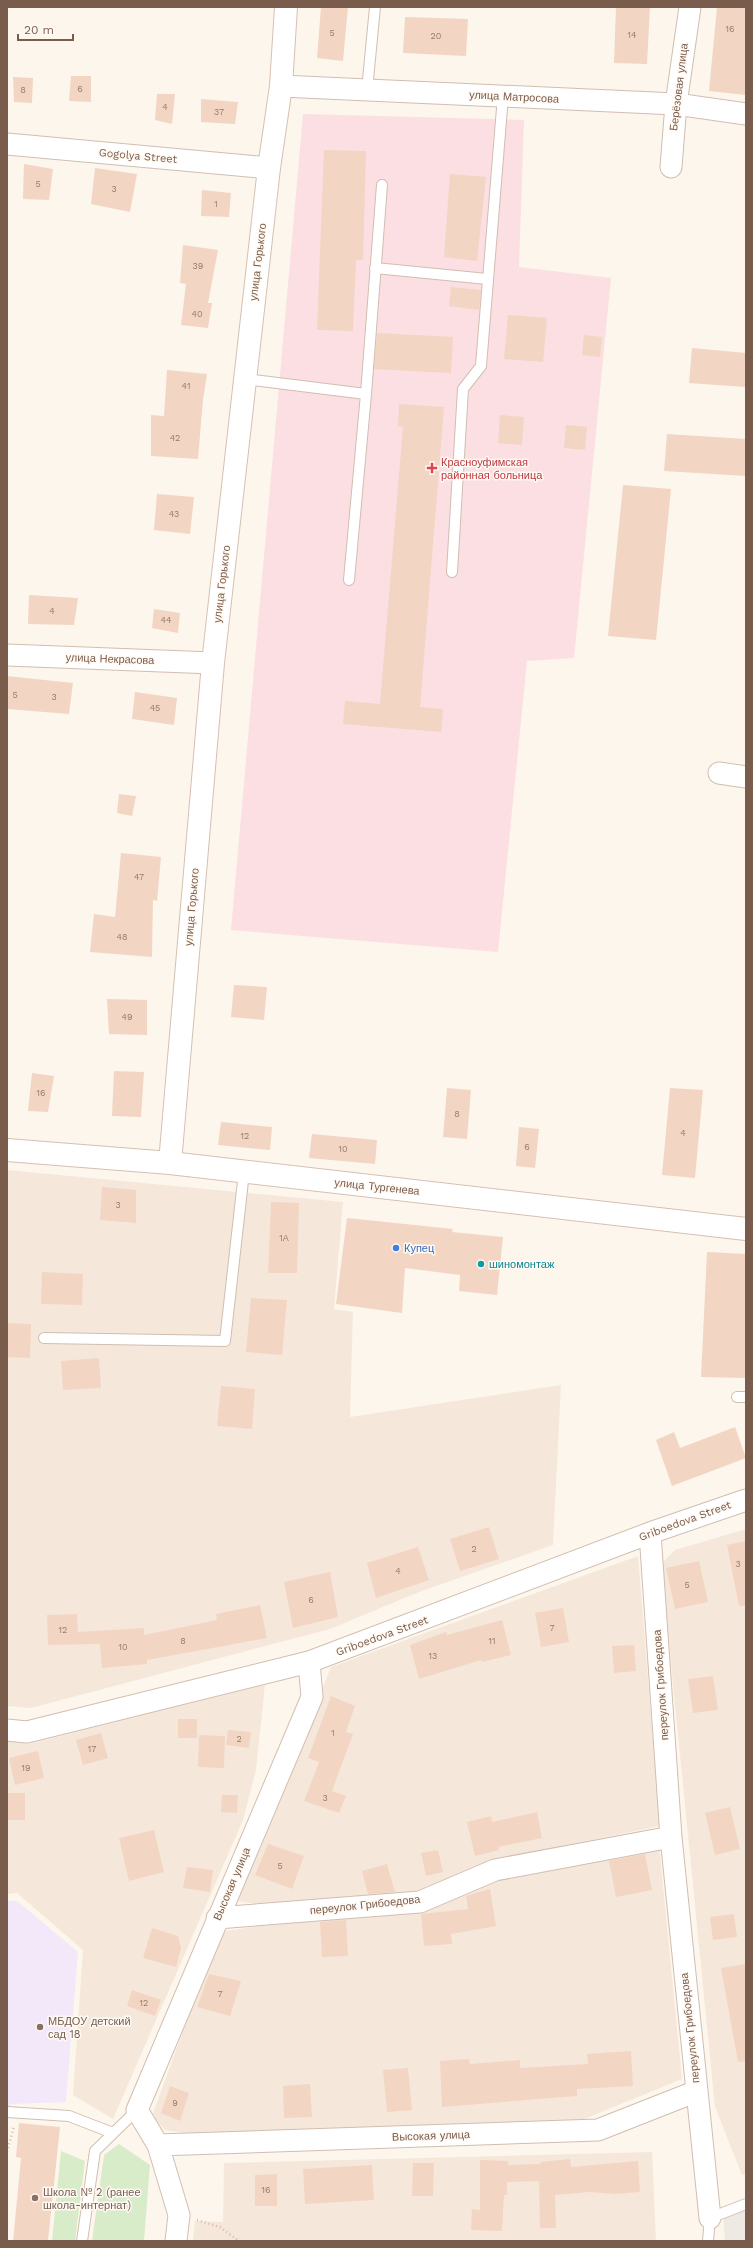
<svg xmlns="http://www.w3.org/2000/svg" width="753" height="2248" viewBox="0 0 753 2248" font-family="'Work Sans',sans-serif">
<rect width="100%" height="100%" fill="#fdf6ec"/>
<path fill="#f5e8da" d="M 7,1170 L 343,1202 L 334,1309 L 353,1312 L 350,1417 L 561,1385 L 553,1545 L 419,1592 L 330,1629 L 31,1708 L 7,1706 Z
M 746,1529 L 746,2174 L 742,2175 L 715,2107 L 661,1564 L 675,1550 Z
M 638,1556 L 660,1826 L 491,1860 L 413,1894 L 263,1905 L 238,1901 L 331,1667 Z
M 265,1684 L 256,1770 L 243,1820 L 113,2119 L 73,2095 L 83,1950 L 17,1893 L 7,1894 L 7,1741 L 29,1744 Z
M 659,1844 L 682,2079 L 577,2122 L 205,2136 L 165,2130 L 152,2116 L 219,1932 L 294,1921 L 498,1874 Z
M 652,2152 L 656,2241 L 193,2241 L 195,2221 L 223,2222 L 224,2163 Z"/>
<path fill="#efe9e4" d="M 746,2208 L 746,2241 L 725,2241 L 723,2217 Z"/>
<path fill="#f3e8fa" d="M 7,1901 L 17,1901 L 78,1952 L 66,2102 L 11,2104 L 7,2111 Z"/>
<path fill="#fbdfe3" d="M 303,114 L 524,120 L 519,267 L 611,278 L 574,658 L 527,661 L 498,952 L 231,930 Z"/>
<path fill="#d8ecc9" d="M 119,2144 L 150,2165 L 144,2241 L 92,2241 L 104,2155 Z
M 61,2151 L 85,2161 L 75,2241 L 52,2241 Z"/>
<path fill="#f3d5c3" d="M 321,7 L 348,7 L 343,61 L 317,58 Z
M 616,7 L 650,7 L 647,64 L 614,63 Z
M 717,7 L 746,7 L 746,95 L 709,91 Z
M 405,17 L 468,19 L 466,56 L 403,53 Z
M 71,76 L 91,76 L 91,102 L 69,101 Z
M 13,77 L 33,78 L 32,103 L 14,102 Z
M 157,94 L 175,94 L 172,124 L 155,120 Z
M 201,99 L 238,102 L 235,124 L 201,122 Z
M 324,150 L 366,151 L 363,260 L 356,260 L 353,331 L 317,330 Z
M 24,164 L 53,169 L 49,200 L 23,199 Z
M 95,168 L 137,174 L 130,212 L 91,204 Z
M 450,174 L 486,177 L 477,261 L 444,257 Z
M 202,190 L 231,193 L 229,217 L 201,216 Z
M 183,245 L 218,250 L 208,303 L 212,303 L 208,328 L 181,325 L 186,284 L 180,283 Z
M 451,287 L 481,290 L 479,310 L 449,306 Z
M 508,315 L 547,318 L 543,362 L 504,359 Z
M 377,333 L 453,337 L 451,373 L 374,369 Z
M 584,335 L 602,337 L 600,357 L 582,355 Z
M 692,348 L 746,353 L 746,387 L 689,383 Z
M 167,370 L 207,374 L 203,400 L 198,459 L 151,456 L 151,415 L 164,416 Z
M 399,404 L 444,407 L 420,707 L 443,709 L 441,732 L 343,724 L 345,701 L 380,704 L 403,427 L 398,426 Z
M 500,415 L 524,417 L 522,445 L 498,443 Z
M 566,425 L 587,427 L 585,450 L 564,448 Z
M 667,434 L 746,439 L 746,476 L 664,471 Z
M 623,485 L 671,489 L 656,640 L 608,636 Z
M 157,494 L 194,497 L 190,534 L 154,530 Z
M 29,595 L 78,598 L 74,625 L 28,624 Z
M 154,609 L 180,613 L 178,633 L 152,628 Z
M 7,676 L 73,683 L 69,714 L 7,709 Z
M 135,692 L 177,698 L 174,725 L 132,719 Z
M 119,794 L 136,796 L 132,816 L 117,813 Z
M 121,853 L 161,857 L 157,901 L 153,900 L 152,957 L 90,952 L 94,914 L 115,917 Z
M 234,985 L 267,987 L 264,1020 L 231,1017 Z
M 107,999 L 147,1000 L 147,1035 L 109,1034 Z
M 114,1071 L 144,1072 L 141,1117 L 112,1116 Z
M 32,1073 L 54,1076 L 48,1112 L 28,1111 Z
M 447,1088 L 471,1090 L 467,1139 L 443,1137 Z
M 670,1088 L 703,1090 L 695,1178 L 662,1175 Z
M 221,1122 L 272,1127 L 270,1150 L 218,1145 Z
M 519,1127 L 539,1129 L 535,1168 L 516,1166 Z
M 312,1134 L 377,1140 L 375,1164 L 309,1158 Z
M 102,1187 L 136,1190 L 136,1223 L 100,1220 Z
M 271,1202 L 299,1203 L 297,1273 L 268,1273 Z
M 347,1218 L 453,1229 L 452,1232 L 503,1237 L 497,1295 L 459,1291 L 460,1275 L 405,1268 L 402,1313 L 336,1304 Z
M 707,1252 L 746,1254 L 746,1378 L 701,1377 Z
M 42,1272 L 83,1274 L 82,1305 L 41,1304 Z
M 251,1298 L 287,1300 L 282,1355 L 246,1352 Z
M 7,1323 L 31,1324 L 30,1358 L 7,1357 Z
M 99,1358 L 101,1388 L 63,1390 L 61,1361 Z
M 221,1386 L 255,1389 L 252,1429 L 217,1426 Z
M 735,1427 L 746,1458 L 672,1486 L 656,1440 L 674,1432 L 680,1448 Z
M 489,1527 L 499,1559 L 460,1571 L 450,1539 Z
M 746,1541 L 746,1606 L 739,1606 L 727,1545 Z
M 418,1547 L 429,1580 L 376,1598 L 367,1563 Z
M 699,1561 L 708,1602 L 675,1609 L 666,1568 Z
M 330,1572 L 338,1617 L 293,1628 L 284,1582 Z
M 260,1605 L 267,1638 L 147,1660 L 147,1664 L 102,1668 L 100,1644 L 48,1645 L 47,1615 L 77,1614 L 78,1632 L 144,1628 L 144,1635 L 217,1620 L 216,1614 Z
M 563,1608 L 569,1642 L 541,1647 L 535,1613 Z
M 502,1620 L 511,1655 L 482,1662 L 481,1660 L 419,1679 L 410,1645 L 446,1632 L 447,1635 Z
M 634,1645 L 636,1671 L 614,1673 L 612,1646 Z
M 713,1676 L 718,1710 L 693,1713 L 688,1679 Z
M 331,1696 L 355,1706 L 346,1732 L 353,1734 L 332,1791 L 346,1796 L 339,1813 L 304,1801 L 319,1762 L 308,1758 Z
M 178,1719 L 197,1719 L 197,1738 L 178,1738 Z
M 228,1730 L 251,1732 L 249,1748 L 226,1745 Z
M 101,1733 L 108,1758 L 83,1765 L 76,1740 Z
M 199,1735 L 225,1736 L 224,1768 L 198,1767 Z
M 38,1751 L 44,1778 L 15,1785 L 9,1758 Z
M 7,1793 L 25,1793 L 25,1820 L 7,1820 Z
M 222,1795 L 238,1795 L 237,1813 L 221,1812 Z
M 730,1807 L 740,1849 L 715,1855 L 705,1813 Z
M 537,1812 L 542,1838 L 498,1847 L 499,1850 L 475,1856 L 467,1822 L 491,1816 L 492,1822 Z
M 154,1830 L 164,1872 L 129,1881 L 119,1838 Z
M 268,1844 L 304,1856 L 292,1889 L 255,1875 Z
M 438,1850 L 443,1872 L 426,1876 L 421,1853 Z
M 645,1854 L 652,1890 L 616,1897 L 609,1861 Z
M 387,1864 L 395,1892 L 368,1894 L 362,1871 Z
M 187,1867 L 213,1870 L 210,1892 L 183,1888 Z
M 490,1889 L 496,1926 L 451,1934 L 452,1944 L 424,1946 L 421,1914 L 468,1909 L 466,1896 Z
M 734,1914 L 737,1937 L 713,1940 L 710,1917 Z
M 346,1920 L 348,1956 L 322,1957 L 320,1922 Z
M 152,1928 L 178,1936 L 181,1948 L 176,1967 L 143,1958 Z
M 746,1964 L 746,2061 L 738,2062 L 721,1968 Z
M 209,1974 L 241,1981 L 230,2016 L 197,2007 Z
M 132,1990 L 161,2000 L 155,2016 L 127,2006 Z
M 631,2051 L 633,2086 L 577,2089 L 577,2096 L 442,2107 L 440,2061 L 469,2059 L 470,2064 L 520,2060 L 520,2068 L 588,2064 L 587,2054 Z
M 408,2068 L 412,2110 L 387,2112 L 383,2070 Z
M 310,2084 L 312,2117 L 284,2118 L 283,2086 Z
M 170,2086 L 189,2093 L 180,2121 L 161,2113 Z
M 19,2123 L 60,2127 L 48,2241 L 13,2241 L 21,2158 L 16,2157 Z
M 570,2159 L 571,2167 L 638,2161 L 640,2192 L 615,2194 L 590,2192 L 555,2195 L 556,2228 L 540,2228 L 539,2181 L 507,2182 L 507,2195 L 504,2195 L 502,2231 L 471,2230 L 472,2209 L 480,2210 L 480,2160 L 508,2161 L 508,2165 L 541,2164 L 540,2162 Z
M 413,2163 L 434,2163 L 433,2196 L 412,2196 Z
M 372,2165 L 374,2200 L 305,2204 L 303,2169 Z
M 277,2174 L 277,2206 L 255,2206 L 255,2175 Z"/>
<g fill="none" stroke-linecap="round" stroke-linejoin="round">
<defs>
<path id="lane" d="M 367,90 L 375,7
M 375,268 L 487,279
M 245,379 L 366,394 L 349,580
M 366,394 L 382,185
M 452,572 L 463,389 L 481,366 L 503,96
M 44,1338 L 225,1341 L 244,1172
M 737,1397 L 746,1397
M 7,2112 L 69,2116 L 113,2133
M 82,2241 L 95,2151 L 137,2110
M 708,2241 L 710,2218 L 746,2204"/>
<path id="street" d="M 281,86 L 676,104 L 746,114
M 7,144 L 269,168
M 671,167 L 676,104 L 690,7
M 7,655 L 213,663
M 719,773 L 746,777
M 650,1533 L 671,1837 L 710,2218
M 7,1730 L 27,1732 L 309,1662 L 650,1533 L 746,1500
M 217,1918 L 420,1902 L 495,1870 L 671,1837
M 158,2145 L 598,2130 L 697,2091
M 176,2241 L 179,2215 L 158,2145 L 137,2110 L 312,1697 L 309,1662"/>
<path id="secondary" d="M 7,1150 L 170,1163 L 746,1229
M 170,1163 L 213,663 L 269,168 L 281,86 L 286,7"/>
</defs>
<use href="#lane" stroke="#d1beb0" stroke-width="12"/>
<use href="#street" stroke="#d1beb0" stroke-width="23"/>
<use href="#secondary" stroke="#d6c0b0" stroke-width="24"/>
<path stroke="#d9b8a5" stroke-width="2.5" stroke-dasharray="1 3" stroke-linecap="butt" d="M 7,2152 L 14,2126
M 197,2220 L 220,2227 L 239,2241"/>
<use href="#lane" stroke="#fff" stroke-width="10"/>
<use href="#street" stroke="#fff" stroke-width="21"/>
<use href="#secondary" stroke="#fff" stroke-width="22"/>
</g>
<path fill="#e0444e" stroke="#fffaf3" stroke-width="1.5" d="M430 462h4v4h4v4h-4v4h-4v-4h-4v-4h4z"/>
<circle fill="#3f7fe0" stroke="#fffaf3" stroke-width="1.5" cx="396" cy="1248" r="4"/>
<circle fill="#0f9aa8" stroke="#fffaf3" stroke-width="1.5" cx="481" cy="1264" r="4"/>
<g fill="#8d6e63" stroke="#fffaf3" stroke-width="1.5">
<circle cx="40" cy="2027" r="4"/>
<circle cx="35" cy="2198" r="4"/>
</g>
<g text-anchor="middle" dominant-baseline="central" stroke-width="3" stroke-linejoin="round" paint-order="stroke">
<g font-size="9" fill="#987a6a">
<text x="730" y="29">16</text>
<text x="332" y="33">5</text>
<text x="632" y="35">14</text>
<text x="436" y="36">20</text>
<text x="80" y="89">6</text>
<text x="23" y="90">8</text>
<text x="165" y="107">4</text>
<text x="219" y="112">37</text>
<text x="38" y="184">5</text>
<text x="114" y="189">3</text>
<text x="216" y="204">1</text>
<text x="198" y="266">39</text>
<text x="197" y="314">40</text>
<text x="186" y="386">41</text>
<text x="175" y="438">42</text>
<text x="174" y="514">43</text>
<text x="52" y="611">4</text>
<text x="166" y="620">44</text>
<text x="15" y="695">5</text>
<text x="54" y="697">3</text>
<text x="155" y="708">45</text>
<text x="139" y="877">47</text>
<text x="122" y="937">48</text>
<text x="127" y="1017">49</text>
<text x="41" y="1093">16</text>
<text x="457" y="1114">8</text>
<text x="683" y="1133">4</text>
<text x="245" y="1136">12</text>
<text x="527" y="1147">6</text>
<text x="343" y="1149">10</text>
<text x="118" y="1205">3</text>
<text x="284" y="1238">1А</text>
<text x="474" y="1549">2</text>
<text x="738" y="1564">3</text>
<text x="398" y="1571">4</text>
<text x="687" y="1585">5</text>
<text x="311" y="1600">6</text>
<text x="552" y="1628">7</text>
<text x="63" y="1630">12</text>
<text x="183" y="1641">8</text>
<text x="492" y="1641">11</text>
<text x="123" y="1647">10</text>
<text x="433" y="1656">13</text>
<text x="333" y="1733">1</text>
<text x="239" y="1739">2</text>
<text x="92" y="1749">17</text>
<text x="26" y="1768">19</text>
<text x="325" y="1798">3</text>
<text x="280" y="1866">5</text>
<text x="220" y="1994">7</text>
<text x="144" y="2003">12</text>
<text x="175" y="2103">9</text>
<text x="266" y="2190">16</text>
</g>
<g font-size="11" fill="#7a5c4d" stroke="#fffaf3">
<text transform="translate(679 87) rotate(-83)">Берёзовая улица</text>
<text transform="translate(514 97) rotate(3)">улица Матросова</text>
<text transform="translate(138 156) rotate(5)">Gogolya Street</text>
<text transform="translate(258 262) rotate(-83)">улица Горького</text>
<text transform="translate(222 584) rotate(-83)">улица Горького</text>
<text transform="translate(110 659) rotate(2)">улица Некрасова</text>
<text transform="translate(192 907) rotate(-85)">улица Горького</text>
<text transform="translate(377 1187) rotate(6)">улица Тургенева</text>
<text transform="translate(685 1521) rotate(-20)">Griboedova Street</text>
<text transform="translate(382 1636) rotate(-20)">Griboedova Street</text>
<text transform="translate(661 1685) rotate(-94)">переулок Грибоедова</text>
<text transform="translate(232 1884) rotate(-67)">Высокая улица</text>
<text transform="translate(365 1905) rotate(-6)">переулок Грибоедова</text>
<text transform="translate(690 2028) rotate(-96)">переулок Грибоедова</text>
<text transform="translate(431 2136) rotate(-2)">Высокая улица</text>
</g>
<g font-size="11" fill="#be3a42" stroke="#fffaf3" text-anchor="start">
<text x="441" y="462">Красноуфимская<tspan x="441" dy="13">районная больница</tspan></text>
</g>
<g font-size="11" fill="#366cbe" stroke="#fffaf3" text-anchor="start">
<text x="404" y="1248">Купец</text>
</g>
<g font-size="11" fill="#0d838f" stroke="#fffaf3" text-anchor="start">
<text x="489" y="1264">шиномонтаж</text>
</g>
<g font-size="11" fill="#785e54" stroke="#fffaf3" text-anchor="start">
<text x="48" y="2021">МБДОУ детский<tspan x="48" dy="13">сад 18</tspan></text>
<text x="43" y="2192">Школа № 2 (ранее<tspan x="43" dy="13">школа-интернат)</tspan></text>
</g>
</g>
<rect width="753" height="2248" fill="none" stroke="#7a5c4d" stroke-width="16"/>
<path d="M18 34v6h55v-6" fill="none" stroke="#7a5c4d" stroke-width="2"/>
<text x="24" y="34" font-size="12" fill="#7a5c4d" stroke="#fffaf3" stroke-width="3" paint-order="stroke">20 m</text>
</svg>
